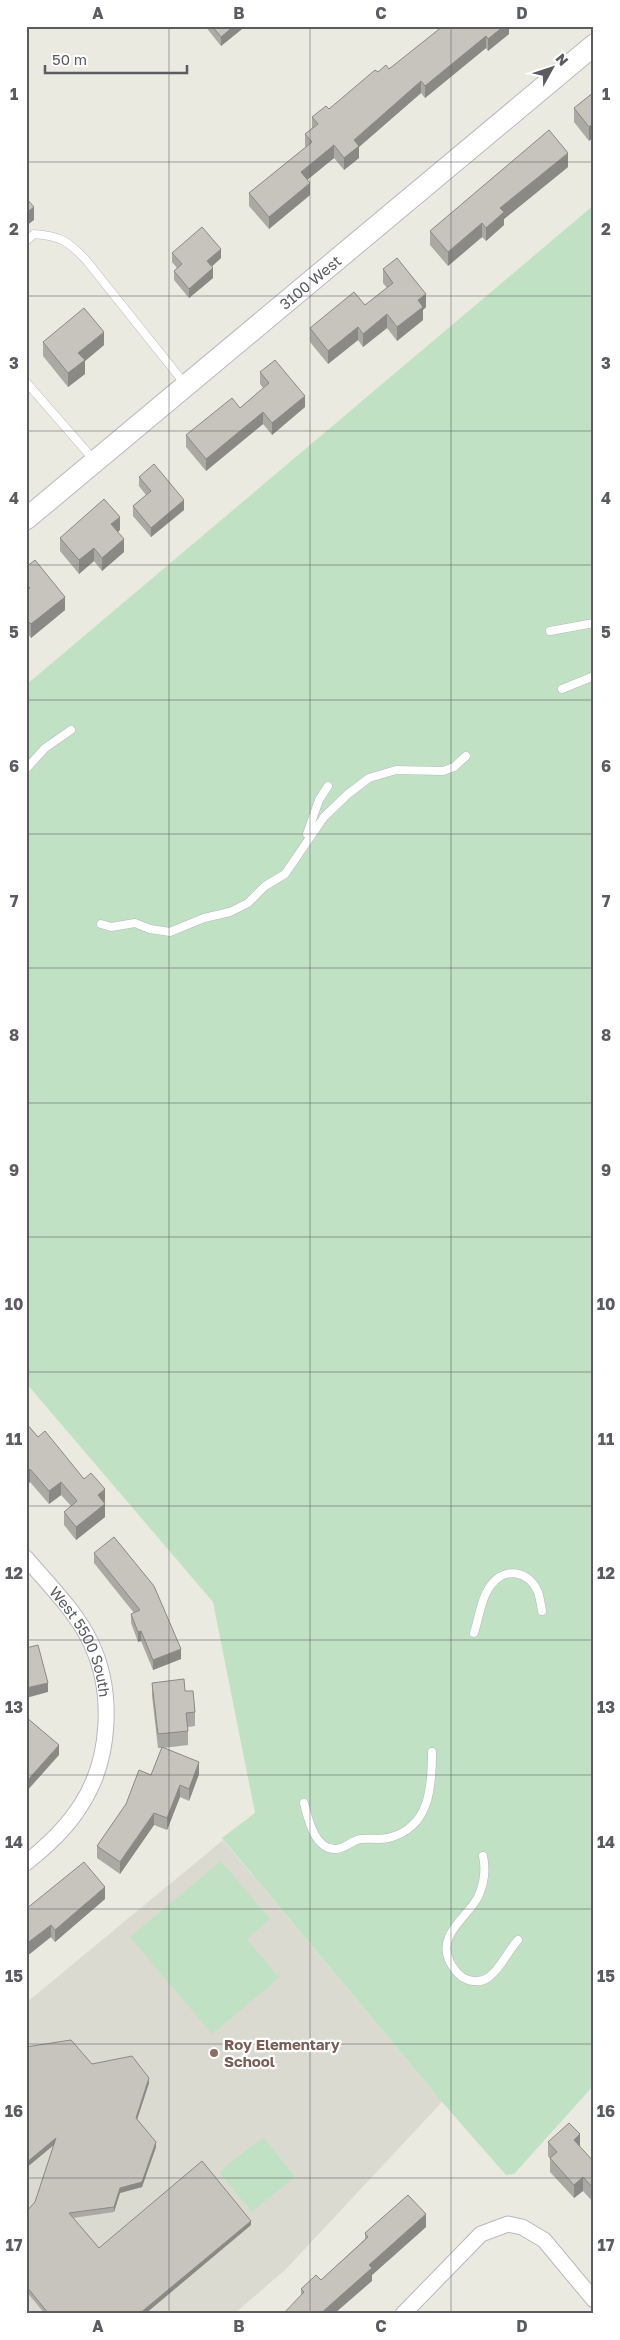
<svg xmlns="http://www.w3.org/2000/svg" width="620" height="2340" viewBox="0 0 620 2340" font-family="'Golos Text',sans-serif">
<rect width="100%" height="100%" fill="#ebeae1"/>
<path fill="#dbdad0" d="M 223,1840 L 442,2102 L 286,2269 L 234,2314 L 26,2314 L 26,2003 Z"/>
<path fill="#c0e1c4" d="M 594,205 L 594,2085 L 514,2174 L 506,2175 L 442,2102 L 222,1838 L 255,1813 L 213,1602 L 26,1383 L 26,685 Z
M 221,1861 L 270,1919 L 247,1939 L 279,1978 L 212,2034 L 130,1937 Z
M 263,2137 L 295,2177 L 252,2212 L 219,2172 Z"/>
<g fill="none" stroke-linecap="round" stroke-linejoin="round">
<defs>
<path id="lane" d="M 26,241 L 34,234 C 61,236 68,241 86,260 L 185,384
M 26,382 L 94,460
M 550,631 L 594,623
M 562,689 L 594,676
M 26,769 L 45,748 L 71,730
M 307,834 L 319,800 L 328,786
M 101,924 L 111,927 L 135,923 L 150,929 L 170,932 L 204,918 L 230,912 L 248,903 L 265,886 L 285,874 L 324,817 L 348,794 L 369,778 L 396,770 L 443,771 L 454,767 L 466,756
M 474,1633 C 479,1618 481,1598 491,1585 C 505,1566 529,1571 538,1592 C 540,1598 541,1605 542,1611
M 304,1803 C 308,1819 315,1851 337,1849 C 346,1848 352,1840 361,1839 C 370,1838 379,1840 388,1838 C 430,1828 432,1787 432,1752
M 483,1856 C 486,1870 484,1884 478,1897 C 467,1918 436,1935 450,1962 C 453,1968 457,1973 462,1977 C 492,1994 502,1957 518,1940"/>
<g id="street">
<path id="s1" d="M 26,1558 C 48,1584 76,1611 91,1643 C 114,1692 111,1759 81,1805 C 67,1828 47,1846 26,1863"/>
<path d="M 403,2314 L 481,2234 L 508,2224 L 522,2227 L 544,2240 L 594,2300"/>
</g>
<g id="secondary">
<path id="s2" d="M 26,519 L 594,45"/>
</g>
</defs>
<use href="#lane" stroke="#b7b8bd" stroke-width="9"/>
<use href="#street" stroke="#b7b8bd" stroke-width="17"/>
<use href="#secondary" stroke="#b7b9bf" stroke-width="23"/>
<use href="#lane" stroke="#fff" stroke-width="8"/>
<use href="#street" stroke="#fff" stroke-width="15"/>
<use href="#secondary" stroke="#fff" stroke-width="21"/>
</g>
<path fill="#aba9a3" d="M 205,26 L 242,26 L 242,29 L 221,46 Z
M 509,26 L 509,34 L 488,51 L 486,48 L 425,98 L 421,93 L 359,147 L 359,158 L 344,170 L 334,158 L 307,180 L 310,195 L 269,229 L 249,206 L 249,193 L 306,147 L 305,146 L 305,134 L 312,128 L 312,117 L 329,109 L 378,72 Z
M 594,92 L 589,141 L 574,122 L 574,108 Z
M 568,167 L 504,219 L 504,225 L 486,241 L 482,237 L 448,266 L 430,245 L 430,231 Z
M 172,253 L 221,258 L 211,267 L 213,278 L 189,298 L 174,280 L 174,271 L 177,268 L 172,262 Z
M 383,269 L 426,307 L 423,310 L 423,320 L 397,341 L 387,328 L 363,347 L 358,340 L 328,364 L 310,342 L 310,328 L 365,305 L 387,288 L 383,283 Z
M 43,342 L 104,345 L 85,361 L 85,374 L 68,387 L 43,356 Z
M 260,372 L 305,407 L 272,435 L 263,424 L 206,471 L 186,447 L 186,435 L 240,408 L 263,388 L 260,384 Z
M 139,477 L 184,510 L 151,537 L 133,516 L 133,506 L 146,495 L 139,486 Z
M 120,530 L 118,532 L 124,552 L 102,571 L 94,561 L 79,574 L 60,551 L 60,538 Z
M 26,567 L 65,610 L 31,638 L 26,632 Z
M 26,1423 L 38,1437 L 84,1479 L 105,1502 L 104,1503 L 105,1517 L 76,1540 L 64,1525 L 64,1512 L 71,1506 L 61,1495 L 49,1504 L 30,1482 L 29,1483 L 26,1480 Z
M 94,1553 L 181,1659 L 153,1670 L 141,1641 L 138,1642 L 131,1623 L 131,1614 L 134,1613 L 94,1563 Z
M 152,1683 L 185,1691 L 195,1712 L 195,1726 L 188,1727 L 188,1745 L 163,1748 L 199,1774 L 189,1801 L 180,1797 L 167,1830 L 154,1825 L 120,1874 L 97,1858 L 97,1846 L 151,1775 L 162,1748 L 158,1748 L 152,1696 Z
M 105,1899 L 55,1942 L 26,1909 Z
M 26,2047 L 92,2064 L 149,2083 L 137,2119 L 156,2147 L 142,2187 L 120,2193 L 114,2212 L 73,2218 L 99,2248 L 251,2225 L 145,2314 L 45,2314 L 26,2291 L 26,2212 L 35,2202 L 54,2145 L 26,2168 Z
M 548,2142 L 580,2147 L 594,2162 L 594,2203 L 583,2191 L 574,2198 L 550,2172 L 550,2159 L 548,2156 Z
M 426,2227 L 372,2275 L 372,2281 L 301,2296 L 301,2289 L 321,2280 L 365,2239 L 365,2233 Z"/>
<path fill="#8b8985" d="M 234,26 L 242,26 L 242,29 L 221,46 L 221,37 Z
M 504,26 L 509,26 L 509,34 L 488,51 L 488,39 Z
M 486,36 L 486,48 L 425,98 L 425,86 Z
M 421,81 L 421,93 L 359,147 L 359,158 L 344,170 L 344,158 L 354,140 Z
M 594,123 L 594,137 L 589,141 L 589,127 Z
M 334,145 L 334,158 L 301,185 L 301,172 Z
M 568,153 L 568,167 L 504,219 L 504,225 L 486,241 L 486,228 L 500,208 Z
M 310,183 L 310,195 L 269,229 L 269,217 Z
M 34,207 L 34,220 L 26,226 L 26,213 Z
M 482,223 L 482,237 L 448,266 L 448,252 Z
M 221,249 L 221,258 L 207,271 L 207,261 Z
M 213,268 L 213,278 L 189,298 L 189,289 Z
M 426,294 L 426,307 L 423,310 L 423,320 L 397,341 L 397,327 L 418,300 Z
M 387,314 L 387,328 L 363,347 L 363,334 Z
M 358,327 L 358,340 L 328,364 L 328,351 Z
M 104,332 L 104,345 L 85,361 L 85,374 L 68,387 L 68,373 L 78,353 Z
M 305,396 L 305,407 L 272,435 L 272,423 Z
M 263,412 L 263,424 L 206,471 L 206,459 Z
M 184,500 L 184,510 L 151,537 L 151,528 Z
M 120,517 L 120,530 L 111,538 L 111,524 Z
M 124,539 L 124,552 L 102,571 L 102,558 Z
M 94,548 L 94,561 L 79,574 L 79,560 Z
M 65,597 L 65,610 L 31,638 L 31,624 Z
M 30,1469 L 30,1482 L 29,1483 L 29,1470 Z
M 61,1482 L 61,1495 L 49,1504 L 49,1491 Z
M 105,1489 L 105,1502 L 98,1508 L 98,1495 Z
M 105,1504 L 105,1517 L 76,1540 L 76,1527 Z
M 141,1631 L 141,1641 L 138,1642 L 138,1632 Z
M 181,1649 L 181,1659 L 153,1670 L 153,1660 Z
M 48,1683 L 48,1692 L 26,1698 L 26,1688 Z
M 59,1745 L 59,1755 L 26,1792 L 26,1782 Z
M 199,1762 L 199,1774 L 189,1801 L 189,1789 Z
M 180,1785 L 180,1797 L 167,1830 L 167,1818 Z
M 154,1813 L 154,1825 L 120,1874 L 120,1862 Z
M 105,1887 L 105,1899 L 55,1942 L 55,1930 Z
M 51,1925 L 51,1937 L 26,1957 L 26,1944 Z
M 149,2078 L 149,2083 L 136,2123 L 136,2118 Z
M 580,2134 L 580,2148 L 574,2140 Z
M 56,2138 L 56,2143 L 26,2168 L 26,2163 Z
M 156,2142 L 156,2147 L 142,2187 L 120,2193 L 114,2212 L 114,2207 L 120,2188 Z
M 583,2177 L 583,2191 L 574,2198 L 574,2185 Z
M 426,2214 L 426,2227 L 372,2275 L 372,2281 L 334,2314 L 320,2314 L 369,2265 Z
M 251,2221 L 251,2225 L 145,2314 L 139,2314 Z"/>
<path fill="#c7c4be" stroke="#8b8985" d="M 212,26 L 234,26 L 221,37 Z
M 443,26 L 504,26 L 488,39 L 486,36 L 425,86 L 421,81 L 354,140 L 359,146 L 344,158 L 334,145 L 301,172 L 310,183 L 269,217 L 249,193 L 312,142 L 305,134 L 318,124 L 312,117 L 326,106 L 329,109 L 375,70 L 378,72 L 386,65 L 389,69 Z
M 594,92 L 594,123 L 589,127 L 574,108 Z
M 549,130 L 568,153 L 500,208 L 504,212 L 486,228 L 482,223 L 448,252 L 430,231 Z
M 26,198 L 34,207 L 26,213 Z
M 202,227 L 221,249 L 207,261 L 213,268 L 189,289 L 174,271 L 182,264 L 172,253 Z
M 397,258 L 426,294 L 418,300 L 423,307 L 397,327 L 387,314 L 363,334 L 358,327 L 328,351 L 310,328 L 354,292 L 365,305 L 393,283 L 383,269 Z
M 84,308 L 104,332 L 78,353 L 85,360 L 68,373 L 43,342 Z
M 275,360 L 305,396 L 272,423 L 263,412 L 206,459 L 186,435 L 232,398 L 240,408 L 269,383 L 260,372 Z
M 154,464 L 184,500 L 151,528 L 133,506 L 151,491 L 139,477 Z
M 104,499 L 120,517 L 111,524 L 124,539 L 102,558 L 94,548 L 79,560 L 60,538 Z
M 35,560 L 65,597 L 31,624 L 26,619 L 26,592 L 30,588 L 26,583 L 26,567 Z
M 26,1423 L 38,1437 L 45,1431 L 84,1479 L 91,1473 L 105,1489 L 98,1495 L 105,1504 L 76,1527 L 64,1512 L 77,1501 L 61,1482 L 49,1491 L 30,1469 L 29,1470 L 26,1467 Z
M 114,1537 L 154,1586 L 181,1649 L 153,1660 L 141,1631 L 138,1632 L 131,1614 L 140,1610 L 94,1553 Z
M 38,1645 L 48,1683 L 26,1688 L 26,1648 Z
M 184,1679 L 185,1691 L 193,1691 L 195,1712 L 186,1713 L 188,1731 L 158,1734 L 152,1683 Z
M 26,1717 L 59,1745 L 26,1782 Z
M 162,1747 L 199,1762 L 189,1789 L 180,1785 L 167,1818 L 154,1813 L 120,1862 L 97,1846 L 126,1804 L 139,1770 L 151,1775 Z
M 84,1862 L 105,1887 L 55,1930 L 51,1925 L 26,1944 L 26,1909 Z
M 71,2040 L 92,2064 L 132,2056 L 149,2078 L 136,2118 L 156,2142 L 142,2182 L 120,2188 L 114,2207 L 69,2213 L 99,2248 L 202,2161 L 251,2221 L 139,2314 L 49,2314 L 26,2286 L 26,2212 L 35,2202 L 56,2138 L 26,2163 L 26,2047 Z
M 569,2123 L 580,2134 L 574,2140 L 594,2162 L 594,2189 L 583,2177 L 574,2185 L 550,2158 L 557,2152 L 548,2142 Z
M 408,2195 L 426,2214 L 369,2265 L 372,2268 L 320,2314 L 283,2314 L 304,2292 L 301,2289 L 316,2275 L 321,2280 L 368,2237 L 365,2233 Z"/>
<path fill="none" stroke="#5a5c61" stroke-width="1" stroke-opacity="0.55" d="M 169,26 L 169,2314M 310,26 L 310,2314M 451,26 L 451,2314M 26,162 L 594,162M 26,296 L 594,296M 26,431 L 594,431M 26,565 L 594,565M 26,700 L 594,700M 26,834 L 594,834M 26,968 L 594,968M 26,1103 L 594,1103M 26,1237 L 594,1237M 26,1372 L 594,1372M 26,1506 L 594,1506M 26,1640 L 594,1640M 26,1775 L 594,1775M 26,1909 L 594,1909M 26,2044 L 594,2044M 26,2178 L 594,2178"/>
<circle fill="#8d6e63" stroke="#fff" stroke-width="2" cx="214" cy="2053" r="5"/>
<g text-anchor="middle" dominant-baseline="central" stroke-width="4.5" stroke-linejoin="round" paint-order="stroke">
<g font-size="15" fill="#5a5c61" stroke="#fff">
<text stroke="none"><textPath href="#s2" startOffset="370">3100 West</textPath></text>
<text stroke="none"><textPath href="#s1" startOffset="102">West 5500 South</textPath></text>
</g>
<g font-size="15" font-weight="bold" fill="#785e54" stroke="#fff" text-anchor="start">
<text x="224" y="2044">Roy Elementary<tspan x="224" dy="17">School</tspan></text>
</g>
</g>
<rect width="620" height="2340" fill="none" stroke="#ffffff" stroke-width="55"/>
<g transform="translate(552 68) rotate(50)" stroke="#ffffff" stroke-width="4" paint-order="stroke">
<path d="M0-4L9 19L0 12L-9 19Z" fill="#5a5c61"/>
<text y="-8" font-size="14" font-weight="bold" text-anchor="middle" fill="#5a5c61">N</text>
</g>
<path d="M45 65v8h142v-8" fill="none" stroke="#5a5c61" stroke-width="2.5"/>
<text x="52" y="65" font-size="15" fill="#5a5c61" stroke="#ffffff" stroke-width="4" paint-order="stroke">50 m</text>
<rect x="28" y="28" width="564" height="2284" fill="none" stroke="#5a5c61" stroke-width="2"/>
<g font-size="16" text-anchor="middle" font-weight="bold" fill="#5a5c61">
<text x="98" y="19">A</text>
<text x="239" y="19">B</text>
<text x="381" y="19">C</text>
<text x="522" y="19">D</text>
<text x="14" y="100">1</text>
<text x="606" y="100">1</text>
<text x="14" y="235">2</text>
<text x="606" y="235">2</text>
<text x="14" y="369">3</text>
<text x="606" y="369">3</text>
<text x="14" y="504">4</text>
<text x="606" y="504">4</text>
<text x="14" y="638">5</text>
<text x="606" y="638">5</text>
<text x="14" y="772">6</text>
<text x="606" y="772">6</text>
<text x="14" y="907">7</text>
<text x="606" y="907">7</text>
<text x="14" y="1041">8</text>
<text x="606" y="1041">8</text>
<text x="14" y="1176">9</text>
<text x="606" y="1176">9</text>
<text x="14" y="1310">10</text>
<text x="606" y="1310">10</text>
<text x="14" y="1445">11</text>
<text x="606" y="1445">11</text>
<text x="14" y="1579">12</text>
<text x="606" y="1579">12</text>
<text x="14" y="1713">13</text>
<text x="606" y="1713">13</text>
<text x="14" y="1848">14</text>
<text x="606" y="1848">14</text>
<text x="14" y="1982">15</text>
<text x="606" y="1982">15</text>
<text x="14" y="2117">16</text>
<text x="606" y="2117">16</text>
<text x="14" y="2251">17</text>
<text x="606" y="2251">17</text>
<text x="98" y="2332">A</text>
<text x="239" y="2332">B</text>
<text x="381" y="2332">C</text>
<text x="522" y="2332">D</text>
</g>
</svg>
